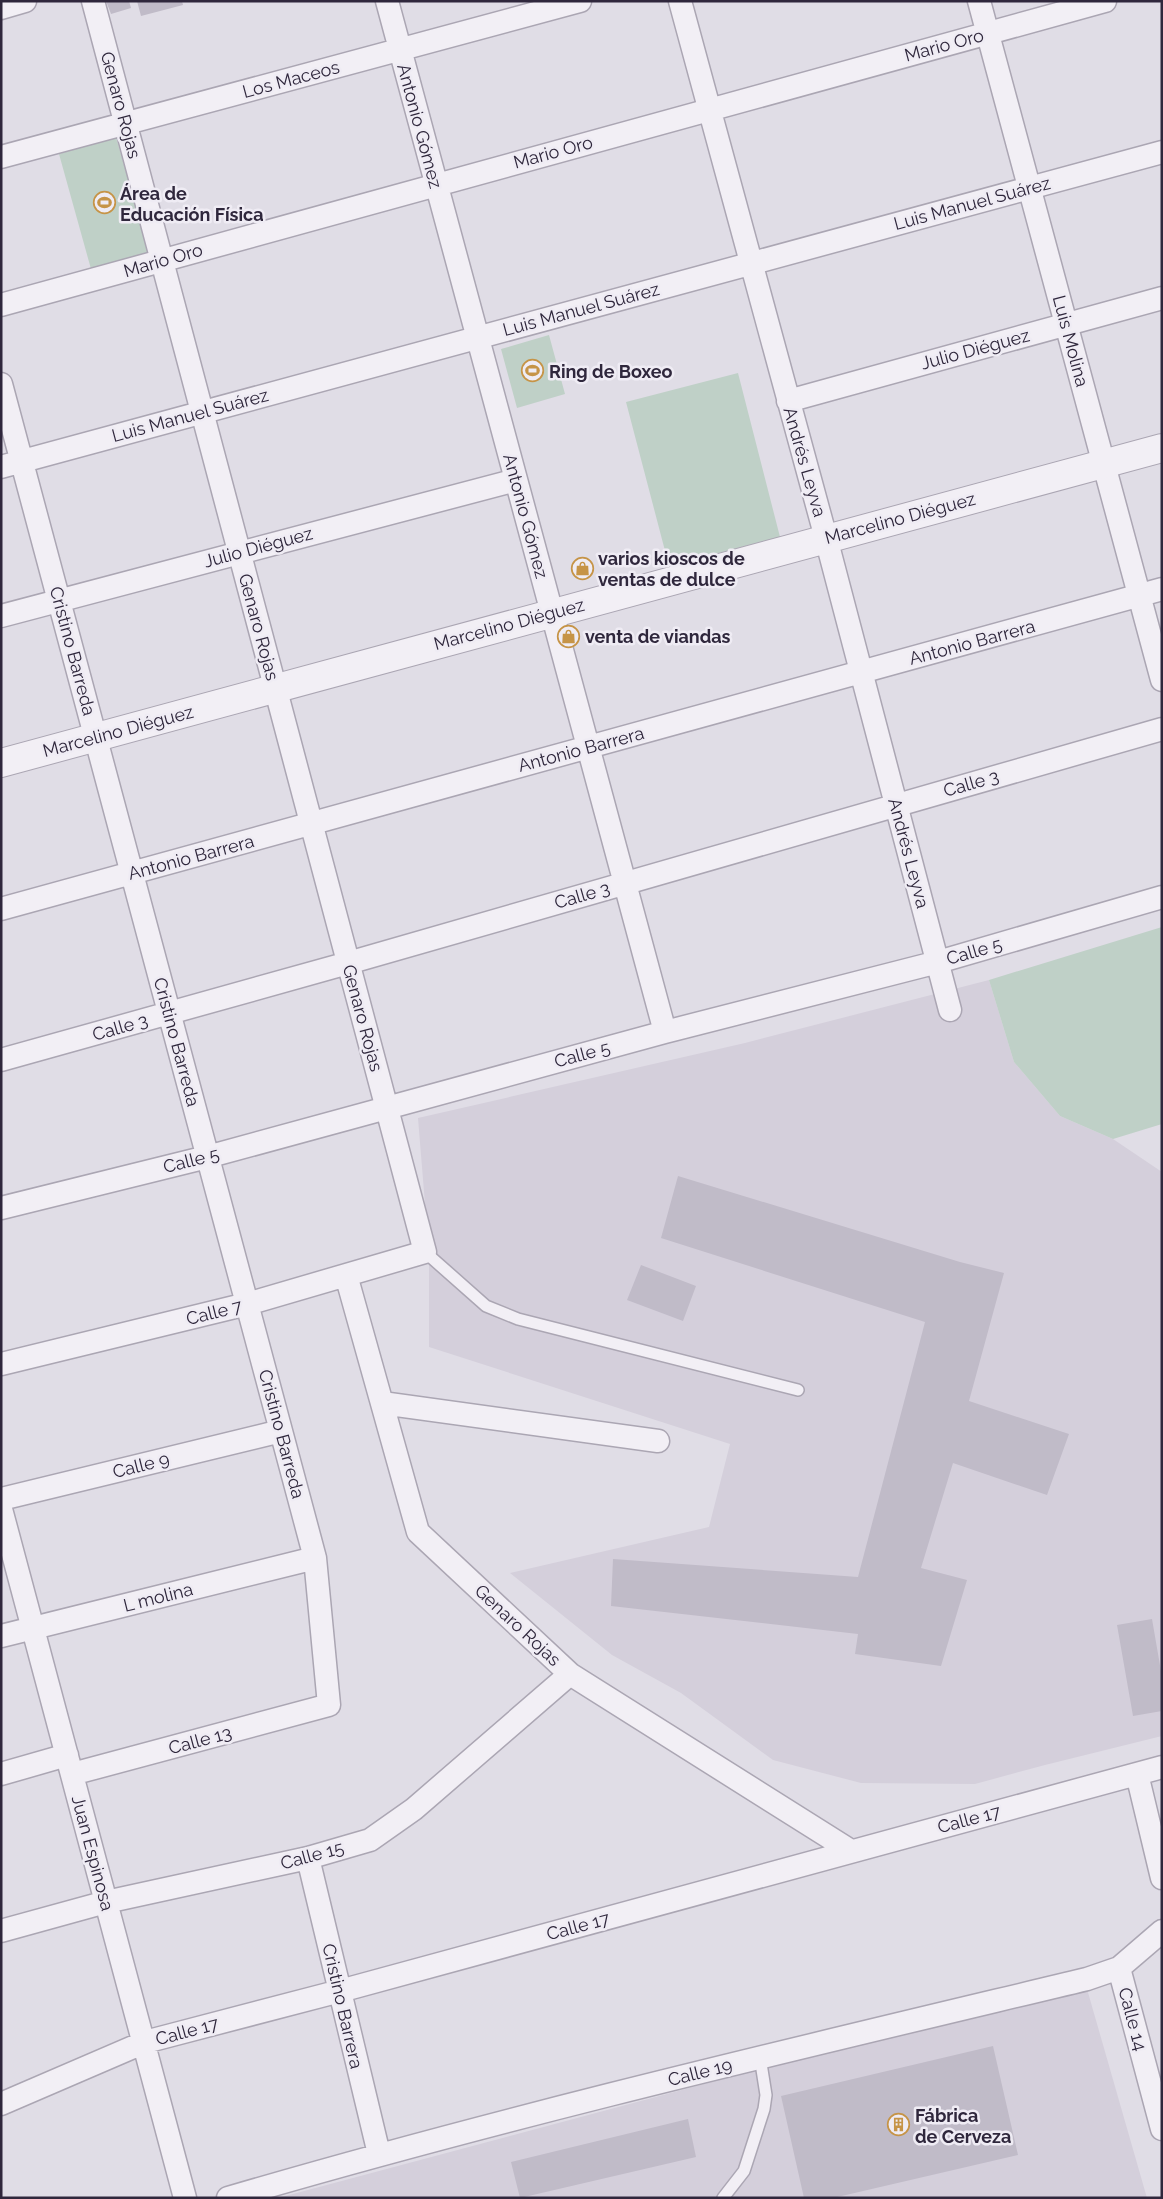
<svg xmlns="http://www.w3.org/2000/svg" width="1163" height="2199" viewBox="0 0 1163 2199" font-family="Raleway,sans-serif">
<rect width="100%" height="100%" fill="#e0dde6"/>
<path fill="#d4cfdb" d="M 989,980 L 1014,1062 L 1060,1116 L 1113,1139 L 1162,1172 L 1162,1736 L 1045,1765 L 975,1784 L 861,1783 L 773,1760 L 681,1693 L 612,1655 L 510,1573 L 709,1527 L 730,1444 L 429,1347 L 429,1253 L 418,1118 L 745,1043 Z
M 1085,1982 L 1147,2198 L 278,2198 Z"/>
<path fill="#bfd0c7" d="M 116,137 L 149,253 L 91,269 L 59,154 Z
M 549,335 L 565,394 L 517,408 L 501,349 Z
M 738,373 L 780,537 L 669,566 L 626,402 Z
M 1162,927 L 1162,1124 L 1113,1139 L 1060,1116 L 1014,1062 L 989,980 Z"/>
<path fill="#c0bbc8" d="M 106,1 L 129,1 L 131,8 L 111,14 Z
M 137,1 L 182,1 L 183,5 L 141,16 Z
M 678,1176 L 960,1262 L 1004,1273 L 969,1401 L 1069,1434 L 1047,1495 L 953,1463 L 921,1568 L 967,1580 L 941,1666 L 855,1654 L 858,1634 L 611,1606 L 613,1559 L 858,1577 L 925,1322 L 661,1238 Z
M 641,1265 L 696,1286 L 683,1321 L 627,1300 Z
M 1152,1619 L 1162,1677 L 1162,1711 L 1133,1716 L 1117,1625 Z
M 993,2046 L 1018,2155 L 833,2198 L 804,2198 L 781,2096 Z
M 688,2119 L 696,2157 L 520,2198 L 511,2162 Z"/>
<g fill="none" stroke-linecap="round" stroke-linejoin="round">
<defs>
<path id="service" d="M 425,1252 L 486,1306 L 518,1319 L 798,1390
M 723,2198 L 744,2171 L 764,2109 L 766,2095 L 760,2057"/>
<path id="minor" d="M 387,1 L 665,1032
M 680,1 L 826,538 L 950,1010
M 979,1 L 1162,680
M 1,8 L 25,1
M 1,157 L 580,1
M 1,305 L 1105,1
M 1,384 L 315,1558 L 329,1705 L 72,1774
M 788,401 L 1162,298
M 1,467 L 1162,152
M 1,616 L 516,480
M 1,909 L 1162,589
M 1,1060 L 348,963 L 1162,729
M 1,1208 L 207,1157 L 665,1032 L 938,962 L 1162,897
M 346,1275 L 418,1532 L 570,1674 L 851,1851
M 1,1364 L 247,1304 L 425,1252 L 93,1
M 382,1403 L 658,1441
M 1,1499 L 281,1431
M 1,1509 L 185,2198
M 1,1636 L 315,1558
M 1,1774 L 67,1755
M 1137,1774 L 1162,1878
M 308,1858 L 379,2154
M 1,1931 L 106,1902 L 308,1858 L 370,1840 L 414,1809 L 570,1674
M 1119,1968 L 1162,2129
M 1,2104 L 145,2042 L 340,1991 L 1162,1767
M 228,2198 C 511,2115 799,2048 1087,1979 L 1119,1968 L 1162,1931"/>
<path id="tertiary" d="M 1,763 L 1162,448"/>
</defs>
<use href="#service" stroke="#aba6b3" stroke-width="14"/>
<use href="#minor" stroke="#aba6b3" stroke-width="25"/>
<use href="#tertiary" stroke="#aba6b3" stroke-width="30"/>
<use href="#service" stroke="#f2eff5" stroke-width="11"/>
<use href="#minor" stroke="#f2eff5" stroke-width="22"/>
<use href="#tertiary" stroke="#f2eff5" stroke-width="28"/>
</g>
<defs>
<symbol id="stadium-ring" viewBox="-11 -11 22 22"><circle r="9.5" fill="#efecf4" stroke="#c69447" stroke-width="1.5"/><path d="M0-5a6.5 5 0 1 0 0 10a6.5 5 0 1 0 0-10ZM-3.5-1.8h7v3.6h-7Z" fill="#c69447"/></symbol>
<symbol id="shop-ring" viewBox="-11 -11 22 22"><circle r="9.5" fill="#efecf4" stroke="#c69447" stroke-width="1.5"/><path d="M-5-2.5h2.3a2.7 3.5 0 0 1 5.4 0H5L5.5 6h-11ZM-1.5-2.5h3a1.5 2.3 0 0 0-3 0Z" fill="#c69447"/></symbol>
<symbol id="building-ring" viewBox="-11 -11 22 22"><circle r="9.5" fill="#efecf4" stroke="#c69447" stroke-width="1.5"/><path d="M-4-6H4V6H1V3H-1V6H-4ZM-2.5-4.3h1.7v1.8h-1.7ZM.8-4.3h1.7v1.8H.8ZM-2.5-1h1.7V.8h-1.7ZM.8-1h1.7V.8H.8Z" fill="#c69447"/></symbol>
</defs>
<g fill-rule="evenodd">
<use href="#stadium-ring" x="92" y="190" width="25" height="25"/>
<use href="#stadium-ring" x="520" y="358" width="25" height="25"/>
<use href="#shop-ring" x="570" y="556" width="25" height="25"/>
<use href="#shop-ring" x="556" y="624" width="25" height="25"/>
<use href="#building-ring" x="886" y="2112" width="25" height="25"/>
</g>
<g text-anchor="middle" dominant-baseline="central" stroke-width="5" stroke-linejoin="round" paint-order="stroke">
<g font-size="18" fill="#2f273c" stroke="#efecf4">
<text transform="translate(944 45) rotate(-15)">Mario Oro</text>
<text transform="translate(291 79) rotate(-15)">Los Maceos</text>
<text transform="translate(121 105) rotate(75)">Genaro Rojas</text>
<text transform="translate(420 126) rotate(75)">Antonio Gómez</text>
<text transform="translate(553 152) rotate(-15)">Mario Oro</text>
<text transform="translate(972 203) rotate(-15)">Luis Manuel Suárez</text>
<text transform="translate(163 260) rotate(-16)">Mario Oro</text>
<text transform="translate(581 309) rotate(-15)">Luis Manuel Suárez</text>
<text transform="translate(1071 341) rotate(75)">Luis Molina</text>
<text transform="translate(975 349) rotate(-15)">Julio Diéguez</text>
<text transform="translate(190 415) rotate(-15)">Luis Manuel Suárez</text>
<text transform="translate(805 462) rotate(74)">Andrés Leyva</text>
<text transform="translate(526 516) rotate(75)">Antonio Gómez</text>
<text transform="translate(900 518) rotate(-15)">Marcelino Diéguez</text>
<text transform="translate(258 547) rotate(-15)">Julio Diéguez</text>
<text transform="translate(509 624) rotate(-15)">Marcelino Diéguez</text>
<text transform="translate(259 627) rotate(75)">Genaro Rojas</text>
<text transform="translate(972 642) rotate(-15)">Antonio Barrera</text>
<text transform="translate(73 651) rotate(75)">Cristino Barreda</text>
<text transform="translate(118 731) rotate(-15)">Marcelino Diéguez</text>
<text transform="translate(581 749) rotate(-15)">Antonio Barrera</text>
<text transform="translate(971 783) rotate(-16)">Calle 3</text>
<text transform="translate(909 853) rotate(75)">Andrés Leyva</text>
<text transform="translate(191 857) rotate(-15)">Antonio Barrera</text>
<text transform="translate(582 895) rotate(-16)">Calle 3</text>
<text transform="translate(974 951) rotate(-16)">Calle 5</text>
<text transform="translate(363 1018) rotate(75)">Genaro Rojas</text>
<text transform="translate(120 1027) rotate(-16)">Calle 3</text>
<text transform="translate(177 1042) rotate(75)">Cristino Barreda</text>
<text transform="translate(582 1054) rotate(-15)">Calle 5</text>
<text transform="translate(191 1160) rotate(-14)">Calle 5</text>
<text transform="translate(214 1312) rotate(-14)">Calle 7</text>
<text transform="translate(282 1434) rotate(75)">Cristino Barreda</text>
<text transform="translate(141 1465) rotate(-14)">Calle 9</text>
<text transform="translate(158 1597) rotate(-14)">L molina</text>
<text transform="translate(518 1625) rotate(43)">Genaro Rojas</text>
<text transform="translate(200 1740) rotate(-15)">Calle 13</text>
<text transform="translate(969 1819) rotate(-15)">Calle 17</text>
<text transform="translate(93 1853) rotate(75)">Juan Espinosa</text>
<text transform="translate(312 1855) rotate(-15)">Calle 15</text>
<text transform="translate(578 1926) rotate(-15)">Calle 17</text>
<text transform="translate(343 2006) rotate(77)">Cristino Barrera</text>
<text transform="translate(1133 2019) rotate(75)">Calle 14</text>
<text transform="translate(187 2031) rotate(-15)">Calle 17</text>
<text transform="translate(700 2072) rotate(-14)">Calle 19</text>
</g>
<g font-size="18" font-weight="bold" fill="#2f273c" stroke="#efecf4" text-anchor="start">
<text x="120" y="193">Área de<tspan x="120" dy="21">Educación Física</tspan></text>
<text x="549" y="371">Ring de Boxeo</text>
<text x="598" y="558">varios kioscos de<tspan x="598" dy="21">ventas de dulce</tspan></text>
<text x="585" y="636">venta de viandas</text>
<text x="915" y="2115">Fábrica<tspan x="915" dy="21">de Cerveza</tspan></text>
</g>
</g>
<rect width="1163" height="2199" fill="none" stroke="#2f273c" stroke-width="5"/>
</svg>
